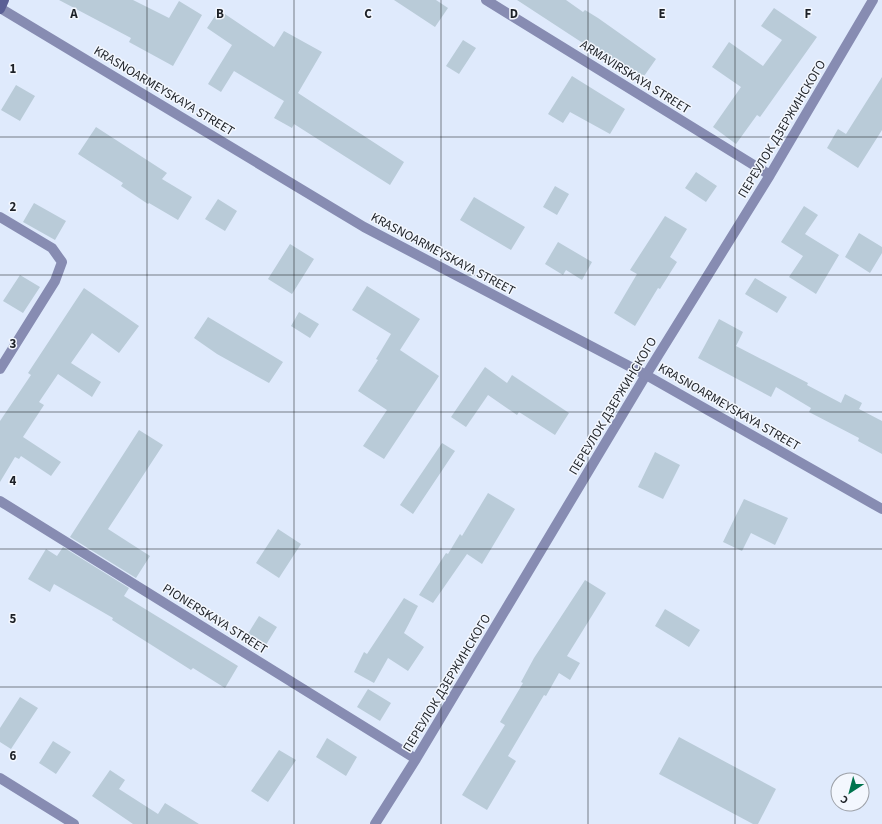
<svg xmlns="http://www.w3.org/2000/svg" width="882" height="824" viewBox="0 0 882 824" font-family="'Source Sans 3',sans-serif">
<rect width="100%" height="100%" fill="#dfeafc"/>
<path fill="#b9cbd8" d="M 59,0 L 133,0 L 169,18 L 179,1 L 202,15 L 173,66 L 129,42 L 131,38 Z
M 394,0 L 436,0 L 448,8 L 435,27 Z
M 517,0 L 566,0 L 583,12 L 585,10 L 598,18 L 656,59 L 642,79 L 600,50 L 598,53 Z
M 774,8 L 817,37 L 760,117 L 757,115 L 736,144 L 713,127 L 741,87 L 712,67 L 729,42 L 763,66 L 782,40 L 761,26 Z
M 219,10 L 274,47 L 284,31 L 322,52 L 298,93 L 404,162 L 390,185 L 294,124 L 292,128 L 274,118 L 284,101 L 234,71 L 221,92 L 208,84 L 232,45 L 207,28 Z
M 463,40 L 476,48 L 459,74 L 446,66 Z
M 572,76 L 625,109 L 610,134 L 570,112 L 563,123 L 548,114 Z
M 882,77 L 882,130 L 858,168 L 827,148 L 838,129 L 846,134 Z
M 16,85 L 35,96 L 20,121 L 1,110 Z
M 96,127 L 167,173 L 162,179 L 192,197 L 178,220 L 149,203 L 148,204 L 121,186 L 123,183 L 78,154 Z
M 696,172 L 717,186 L 706,202 L 685,188 Z
M 555,186 L 569,194 L 557,215 L 543,207 Z
M 474,197 L 525,227 L 511,250 L 460,220 Z
M 218,199 L 237,211 L 225,231 L 205,219 Z
M 34,203 L 66,221 L 55,240 L 23,222 Z
M 804,206 L 818,215 L 805,234 L 839,255 L 816,294 L 789,277 L 803,256 L 781,242 Z
M 665,216 L 687,229 L 670,257 L 677,262 L 660,289 L 658,288 L 635,326 L 614,313 L 637,274 L 630,270 Z
M 859,233 L 882,247 L 882,253 L 870,273 L 845,257 Z
M 558,242 L 592,262 L 582,280 L 566,270 L 563,275 L 545,264 Z
M 290,244 L 314,259 L 292,294 L 268,279 Z
M 20,275 L 40,287 L 23,313 L 3,301 Z
M 755,278 L 787,297 L 777,313 L 745,294 Z
M 367,286 L 420,319 L 400,350 L 439,376 L 384,459 L 363,446 L 387,410 L 358,391 L 378,360 L 376,359 L 391,334 L 352,310 Z
M 84,288 L 139,326 L 119,353 L 92,333 L 71,363 L 101,382 L 92,397 L 58,374 L 39,402 L 44,405 L 23,437 L 61,462 L 51,476 L 21,456 L 19,459 L 15,457 L 0,482 L 0,421 L 31,375 L 28,373 Z
M 299,312 L 319,324 L 310,338 L 291,326 Z
M 208,317 L 283,362 L 269,383 L 217,354 L 194,338 Z
M 719,319 L 743,332 L 736,346 L 808,383 L 807,385 L 841,403 L 845,394 L 862,403 L 859,409 L 882,421 L 882,454 L 858,441 L 859,438 L 809,412 L 811,408 L 776,387 L 771,397 L 698,358 Z
M 485,367 L 507,383 L 512,375 L 569,413 L 555,435 L 519,412 L 517,415 L 488,395 L 466,427 L 451,417 Z
M 139,430 L 163,445 L 108,529 L 150,556 L 136,578 L 70,537 Z
M 442,443 L 455,451 L 413,514 L 400,505 Z
M 655,452 L 680,465 L 663,499 L 638,487 Z
M 488,493 L 515,509 L 482,564 L 467,554 L 433,603 L 419,595 L 446,553 L 448,554 L 460,534 L 462,536 Z
M 744,499 L 788,518 L 775,545 L 751,533 L 742,551 L 723,542 Z
M 278,529 L 301,544 L 279,578 L 256,563 Z
M 63,547 L 129,588 L 124,596 L 238,666 L 225,688 L 193,668 L 191,670 L 112,620 L 113,618 L 54,584 L 50,592 L 28,579 L 46,549 L 57,556 Z
M 585,580 L 606,593 L 567,656 L 580,663 L 570,680 L 559,673 L 546,696 L 544,695 L 508,756 L 516,761 L 487,810 L 462,795 L 505,725 L 500,722 L 523,683 L 521,682 L 534,658 Z
M 404,598 L 418,606 L 404,633 L 424,647 L 408,671 L 388,658 L 374,683 L 354,672 L 364,652 L 367,654 Z
M 665,609 L 700,630 L 689,647 L 655,626 Z
M 259,616 L 277,627 L 264,648 L 246,637 Z
M 368,689 L 391,703 L 380,721 L 357,707 Z
M 20,697 L 38,708 L 11,749 L 0,742 L 0,728 Z
M 679,737 L 776,789 L 758,824 L 753,824 L 659,774 Z
M 327,738 L 357,757 L 346,776 L 316,757 Z
M 53,741 L 71,752 L 56,774 L 39,763 Z
M 279,750 L 296,760 L 268,802 L 251,791 Z
M 110,770 L 125,780 L 119,789 L 158,814 L 165,803 L 199,824 L 133,824 L 92,796 Z"/>
<g fill="none" stroke-linecap="round" stroke-linejoin="round">
<path stroke="#878cb2" stroke-width="10" d="M 486,0 L 770,175
M 0,217 L 52,248 L 62,262 L 55,281 L 0,369
M 0,501 L 416,759
M 375,824 L 416,759 L 646,375 L 770,175 L 873,0"/>
<path stroke="#878cb2" stroke-width="10" d="M 0,8 L 364,227 L 646,375 L 882,509
M 0,778 L 74,824"/>
<path stroke="#5a5f95" stroke-width="10" d="M 0,9 L 4,0"/>
</g>
<path fill="none" stroke="#1d2127" stroke-width="1" stroke-opacity="0.55" d="M 147,0 L 147,824M 294,0 L 294,824M 441,0 L 441,824M 588,0 L 588,824M 735,0 L 735,824M 0,137 L 882,137M 0,275 L 882,275M 0,412 L 882,412M 0,549 L 882,549M 0,687 L 882,687"/>
<g text-anchor="middle" dominant-baseline="central" stroke-width="3" stroke-linejoin="round" paint-order="stroke">
<g font-size="13" fill="#1d2127" stroke="#f3f7fe">
<text transform="translate(635 77) rotate(32)">ARMAVIRSKAYA STREET</text>
<text transform="translate(164 91) rotate(31)">KRASNOARMEYSKAYA STREET</text>
<text transform="translate(782 129) rotate(-59)">ПЕРЕУЛОК ДЗЕРЖИНСКОГО</text>
<text transform="translate(443 254) rotate(28)">KRASNOARMEYSKAYA STREET</text>
<text transform="translate(613 406) rotate(-59)">ПЕРЕУЛОК ДЗЕРЖИНСКОГО</text>
<text transform="translate(729 407) rotate(30)">KRASNOARMEYSKAYA STREET</text>
<text transform="translate(215 619) rotate(32)">PIONERSKAYA STREET</text>
<text transform="translate(447 683) rotate(-59)">ПЕРЕУЛОК ДЗЕРЖИНСКОГО</text>
</g>
</g>
<g font-size="13" text-anchor="middle" font-weight="bold" fill="#1d2127" stroke="#f3f7fe" stroke-width="3" stroke-linejoin="round" paint-order="stroke">
<text x="74" y="18">A</text>
<text x="220" y="18">B</text>
<text x="368" y="18">C</text>
<text x="514" y="18">D</text>
<text x="662" y="18">E</text>
<text x="808" y="18">F</text>
<text x="13" y="73">1</text>
<text x="13" y="211">2</text>
<text x="13" y="348">3</text>
<text x="13" y="485">4</text>
<text x="13" y="623">5</text>
<text x="13" y="760">6</text>
</g>
<g transform="translate(850 792) rotate(216)"><circle r="19" fill="#f3f7fe" stroke="#9da1a8"/>
<path d="M0-3L7 15L0 10L-7 15Z" fill="#00744e"/>
<text y="-6" font-size="11" font-weight="bold" text-anchor="middle" fill="#1d2127">С</text>
</g>
</svg>
